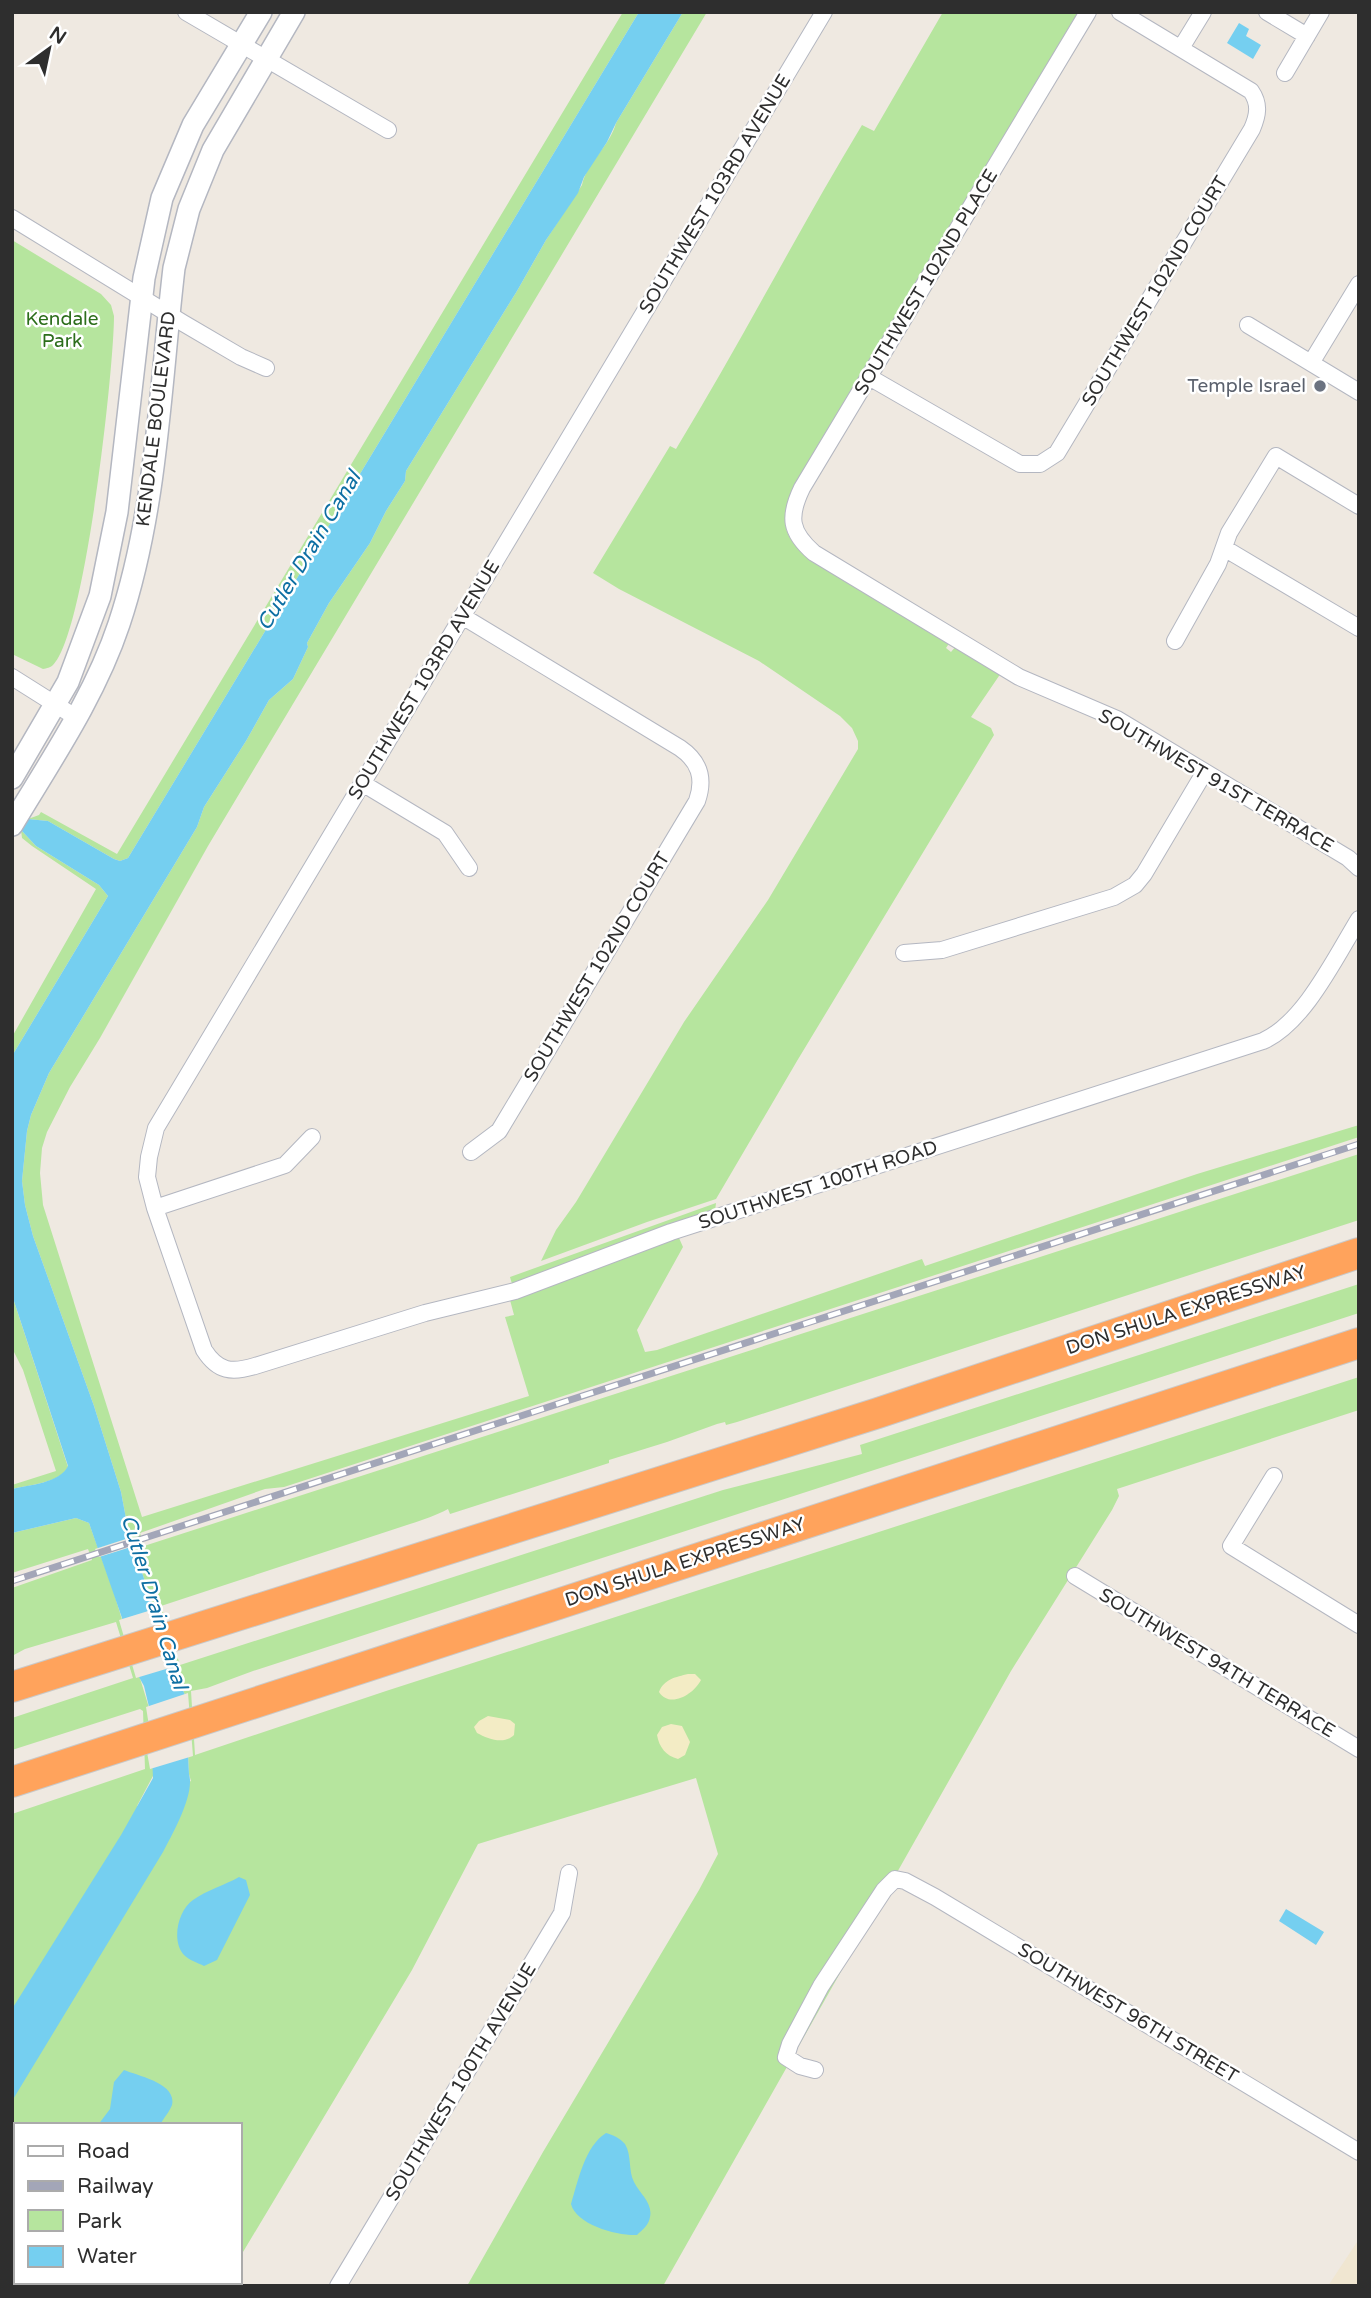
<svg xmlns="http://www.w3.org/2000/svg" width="1371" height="2298" viewBox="0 0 1371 2298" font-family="'Varela Round',sans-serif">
<rect width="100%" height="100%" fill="#efe9e1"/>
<path fill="#f0e6d1" d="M 1359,2239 L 1359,2286 L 1328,2286 Z"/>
<path fill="#b6e59e" d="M 623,12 L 639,12 L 128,858 L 120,861 L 114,859 L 48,821 L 28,819 L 39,815 L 41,812 L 117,854 Z
M 683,12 L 707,12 L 208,846 L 100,1038 L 70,1087 L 47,1132 L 42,1148 L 40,1173 L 43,1205 L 142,1517 L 529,1396 L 505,1317 L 514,1315 L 510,1300 L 679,1238 L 683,1247 L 637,1330 L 645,1352 L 657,1350 L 922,1259 L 925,1266 L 1197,1174 L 1359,1125 L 1359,1137 L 284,1487 L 265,1489 L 140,1533 L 144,1546 L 1359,1154 L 1359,1220 L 737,1422 L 726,1425 L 725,1422 L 717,1424 L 667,1442 L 609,1460 L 609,1463 L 450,1514 L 448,1509 C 437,1515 423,1520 410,1524 L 161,1606 L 180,1665 L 723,1490 L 862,1454 L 860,1445 L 1359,1284 L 1359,1313 L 253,1671 L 207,1688 L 191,1691 L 195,1755 L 386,1691 L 1359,1377 L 1359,1410 L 1117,1489 L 1119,1496 L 1112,1510 L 1011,1671 L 663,2286 L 467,2286 L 543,2152 L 699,1890 L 718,1854 L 696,1778 L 478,1844 L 412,1970 L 240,2257 L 240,2125 L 16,2125 L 16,2282 L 225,2282 L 223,2286 L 12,2286 L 12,1814 L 145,1769 L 143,1711 L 140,1709 L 12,1750 L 12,1718 L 133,1678 L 116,1622 L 25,1649 L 12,1656 L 12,1588 L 92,1560 L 88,1549 L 12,1573 L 12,1533 L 76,1518 L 89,1523 L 113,1590 L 150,1711 L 154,1774 L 137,1806 L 191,1781 L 189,1774 L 185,1695 L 173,1668 L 137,1557 L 132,1550 L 121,1492 L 94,1406 L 33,1236 L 25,1205 L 22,1181 L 27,1131 L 31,1115 L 49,1073 L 197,827 L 204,807 L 246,741 L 269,700 L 293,679 L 308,647 L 307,643 L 329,603 L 370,543 L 386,511 L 405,481 L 406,471 L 517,291 L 546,240 L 582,185 C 587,162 610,146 616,123 Z
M 943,12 L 1078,12 L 793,490 C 779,521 783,538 810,559 L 950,642 L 946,648 L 951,652 L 956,646 L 1001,673 L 971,717 L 991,728 L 994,735 L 797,1061 L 716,1199 L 647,1222 L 541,1261 L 556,1230 L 576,1202 L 684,1022 L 768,900 L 858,749 L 858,741 L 852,728 L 840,716 L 759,661 L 619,589 L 593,573 L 670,446 L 676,449 C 741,342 798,231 862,125 L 874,131 Z
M 12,240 L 101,294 L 111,305 L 114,316 C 114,370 85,634 53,665 C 50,668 47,668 43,669 L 12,654 Z
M 21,830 L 36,846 L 99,885 L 108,896 L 12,1056 L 12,1037 L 96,889 L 32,846 L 22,838 Z
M 716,1203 L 715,1211 L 512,1284 L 510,1277 Z
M 12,1295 L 68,1467 C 60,1483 29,1485 12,1489 L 12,1485 L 56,1471 L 23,1370 L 12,1348 Z"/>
<path fill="#f3ecc5" d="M 688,1674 L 695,1674 L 701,1680 C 694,1694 670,1709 659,1692 C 664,1679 676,1677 688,1674 Z
M 488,1716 L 510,1720 L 515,1724 L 514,1735 C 504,1745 488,1739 477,1733 L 474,1727 L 479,1721 Z
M 671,1724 L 682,1726 L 690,1742 L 685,1755 L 678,1759 C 666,1756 659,1747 657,1735 L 662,1727 Z"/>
<path fill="#75cff0" d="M 639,12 L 683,12 L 616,123 L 607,142 L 584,177 L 578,193 L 546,240 L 517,291 L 406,471 L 405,481 L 386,511 L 370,543 L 329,603 L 307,643 L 308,647 L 293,679 L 269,700 L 246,741 L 204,807 L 197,827 L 49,1073 L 31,1115 L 27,1131 L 22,1181 L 25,1205 L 33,1236 L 94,1406 L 121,1492 L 132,1550 L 137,1557 L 173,1668 L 185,1695 L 189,1774 C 195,1794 173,1833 163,1852 L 12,2101 L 12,2009 L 121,1835 L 153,1778 L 150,1711 L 144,1686 L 139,1677 L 122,1618 L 89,1523 L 76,1518 L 12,1533 L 12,1489 C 29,1485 60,1483 68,1466 L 12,1295 L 12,1056 L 108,896 L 99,885 L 36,846 L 21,830 L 28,819 L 48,821 L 114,859 L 120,861 L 128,858 Z
M 1239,23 L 1249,29 L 1246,36 L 1261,45 L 1253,59 L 1227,43 Z
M 239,1877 L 246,1880 L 250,1895 L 217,1960 L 204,1966 C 198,1963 189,1960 184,1955 C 171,1941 178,1910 193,1900 C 207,1890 225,1885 239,1877 Z
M 1286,1909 L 1324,1932 L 1316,1945 L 1279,1921 Z
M 124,2070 C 138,2076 177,2083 172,2105 C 170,2111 163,2119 160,2125 L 98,2125 L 110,2109 L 114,2082 Z
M 606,2133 C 613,2135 620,2138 625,2144 C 632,2156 628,2170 634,2182 C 640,2194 653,2203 650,2217 C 649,2225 642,2230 637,2235 C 618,2236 576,2225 571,2204 C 578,2181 585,2146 606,2133 Z"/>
<path fill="#efe9e1" d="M 132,1537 L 134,1546 L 99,1557 L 95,1549 Z
M 158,1608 L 176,1666 L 136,1678 L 119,1620 Z
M 188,1693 L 193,1756 L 150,1769 L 147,1752 L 149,1726 L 146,1707 Z"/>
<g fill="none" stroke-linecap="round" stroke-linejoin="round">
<defs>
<path id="minor" d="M 186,12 L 388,130
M 824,12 L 156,1128 L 149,1157 L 147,1177 L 155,1208 L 204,1350 C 218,1372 232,1373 255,1366 L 425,1313 L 515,1291 L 671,1232 L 1263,1041 C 1304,1023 1335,958 1359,919
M 1088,12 L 802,488 C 788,517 790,532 814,553 L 1019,677 L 1117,719 L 1348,858 L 1359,868
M 1267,12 L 1307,36
M 1181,48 L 1203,12
M 1285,73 L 1321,12
M 12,218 L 183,323 L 241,357 L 266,368
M 1248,325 L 1359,392
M 1311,363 L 1359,284
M 869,377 L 1020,464 L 1040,464 L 1057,453 L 1252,129 C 1258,115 1260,104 1251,91 L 1120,12
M 1224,548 L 1359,628
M 462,616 L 680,748 C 699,761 705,778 697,801 L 499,1131 L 471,1152
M 1175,641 L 1218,564 L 1229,533 L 1276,456 L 1359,506
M 12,677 L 77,718
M 362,783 L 445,833 L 469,868
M 904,953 L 942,950 L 1114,897 L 1135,885 L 1144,874 L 1204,773
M 155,1208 L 285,1165 L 312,1137
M 1274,1476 L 1231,1546 L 1359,1625
M 1075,1576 L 1359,1749
M 815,2070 L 800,2066 L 786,2057 L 790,2044 L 821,1986 L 884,1890 L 895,1879 L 905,1881 L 935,1897 L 1359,2152
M 338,2286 L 562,1913 L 569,1873"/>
<path id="tertiary" d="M 12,778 L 68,682 L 100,596 L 117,512 L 144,278 L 162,198 L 193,125 L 261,12
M 12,825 C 51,760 95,696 119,624 C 157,510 160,387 174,268 L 189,209 L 213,150 L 294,12"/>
<path id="motorway" d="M 12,1687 L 878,1413 L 1359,1253
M 12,1782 L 1359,1343"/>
</defs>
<use href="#minor" stroke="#b4b7c1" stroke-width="18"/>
<use href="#tertiary" stroke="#b4b7c1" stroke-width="24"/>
<use href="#motorway" stroke="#c9c9c9" stroke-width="32"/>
<use href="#minor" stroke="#fff" stroke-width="16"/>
<use href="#tertiary" stroke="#fff" stroke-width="21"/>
<use href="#motorway" stroke="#ffa35c" stroke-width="30"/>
<defs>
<path id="rail" d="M 12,1581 L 1359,1144"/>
</defs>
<use href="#rail" stroke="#a3a6b8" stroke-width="7"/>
<use href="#rail" stroke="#fff" stroke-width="4.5" stroke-dasharray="13" stroke-linecap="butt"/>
</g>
<circle fill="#6b7280" stroke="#fff" stroke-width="2.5" cx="1320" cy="386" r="7"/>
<g text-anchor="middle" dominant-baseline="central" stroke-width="5" stroke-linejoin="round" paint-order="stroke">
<g font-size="19" fill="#2e2e2e" stroke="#fff">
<text transform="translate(715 194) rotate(-59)">SOUTHWEST 103RD AVENUE</text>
<text transform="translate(926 282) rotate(-59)">SOUTHWEST 102ND PLACE</text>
<text transform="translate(1155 291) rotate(-59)">SOUTHWEST 102ND COURT</text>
<text transform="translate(156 419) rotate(-83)">KENDALE BOULEVARD</text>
<text transform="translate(424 680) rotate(-59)">SOUTHWEST 103RD AVENUE</text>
<text transform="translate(1216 781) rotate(30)">SOUTHWEST 91ST TERRACE</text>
<text transform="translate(597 967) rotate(-59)">SOUTHWEST 102ND COURT</text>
<text transform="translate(818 1185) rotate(-18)">SOUTHWEST 100TH ROAD</text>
<text transform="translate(1186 1310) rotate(-18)">DON SHULA EXPRESSWAY</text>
<text transform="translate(685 1562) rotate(-18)">DON SHULA EXPRESSWAY</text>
<text transform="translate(1217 1663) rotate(31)">SOUTHWEST 94TH TERRACE</text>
<text transform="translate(1128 2013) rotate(31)">SOUTHWEST 96TH STREET</text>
<text transform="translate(461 2082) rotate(-59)">SOUTHWEST 100TH AVENUE</text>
</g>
<g font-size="19" fill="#2c6e1b" stroke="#fff">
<text x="62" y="319">Kendale<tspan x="62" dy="22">Park</tspan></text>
</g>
<g font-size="19" fill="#5b616d" stroke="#fff" text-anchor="end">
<text x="1306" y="386">Temple Israel</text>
</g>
<g font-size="21" font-style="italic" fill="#0d6fa3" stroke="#fff">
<text transform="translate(309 551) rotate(-59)">Cutler Drain Canal</text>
<text transform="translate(154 1602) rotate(73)">Cutler Drain Canal</text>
</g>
</g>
<rect width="1371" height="2298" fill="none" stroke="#2e2e2e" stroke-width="28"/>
<rect x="14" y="2123" width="228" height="161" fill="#ffffff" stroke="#ababab" stroke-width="2"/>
<rect x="28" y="2146" width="35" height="10" fill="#ffffff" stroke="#ababab" stroke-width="2"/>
<text x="77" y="2158" font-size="21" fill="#2e2e2e">Road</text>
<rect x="28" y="2181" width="35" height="10" fill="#a3a6b8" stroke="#ababab" stroke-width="2"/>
<text x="77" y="2193" font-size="21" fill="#2e2e2e">Railway</text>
<rect x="28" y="2210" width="35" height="21" fill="#b6e59e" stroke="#ababab" stroke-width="2"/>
<text x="77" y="2228" font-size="21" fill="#2e2e2e">Park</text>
<rect x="28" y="2246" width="35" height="21" fill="#75cff0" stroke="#ababab" stroke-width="2"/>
<text x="77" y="2263" font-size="21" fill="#2e2e2e">Water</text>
<g transform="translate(49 49) rotate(33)" stroke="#ffffff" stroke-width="5" paint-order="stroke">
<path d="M0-5L12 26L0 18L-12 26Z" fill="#2e2e2e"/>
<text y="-10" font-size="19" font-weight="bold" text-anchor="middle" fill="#2e2e2e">N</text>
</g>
</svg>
